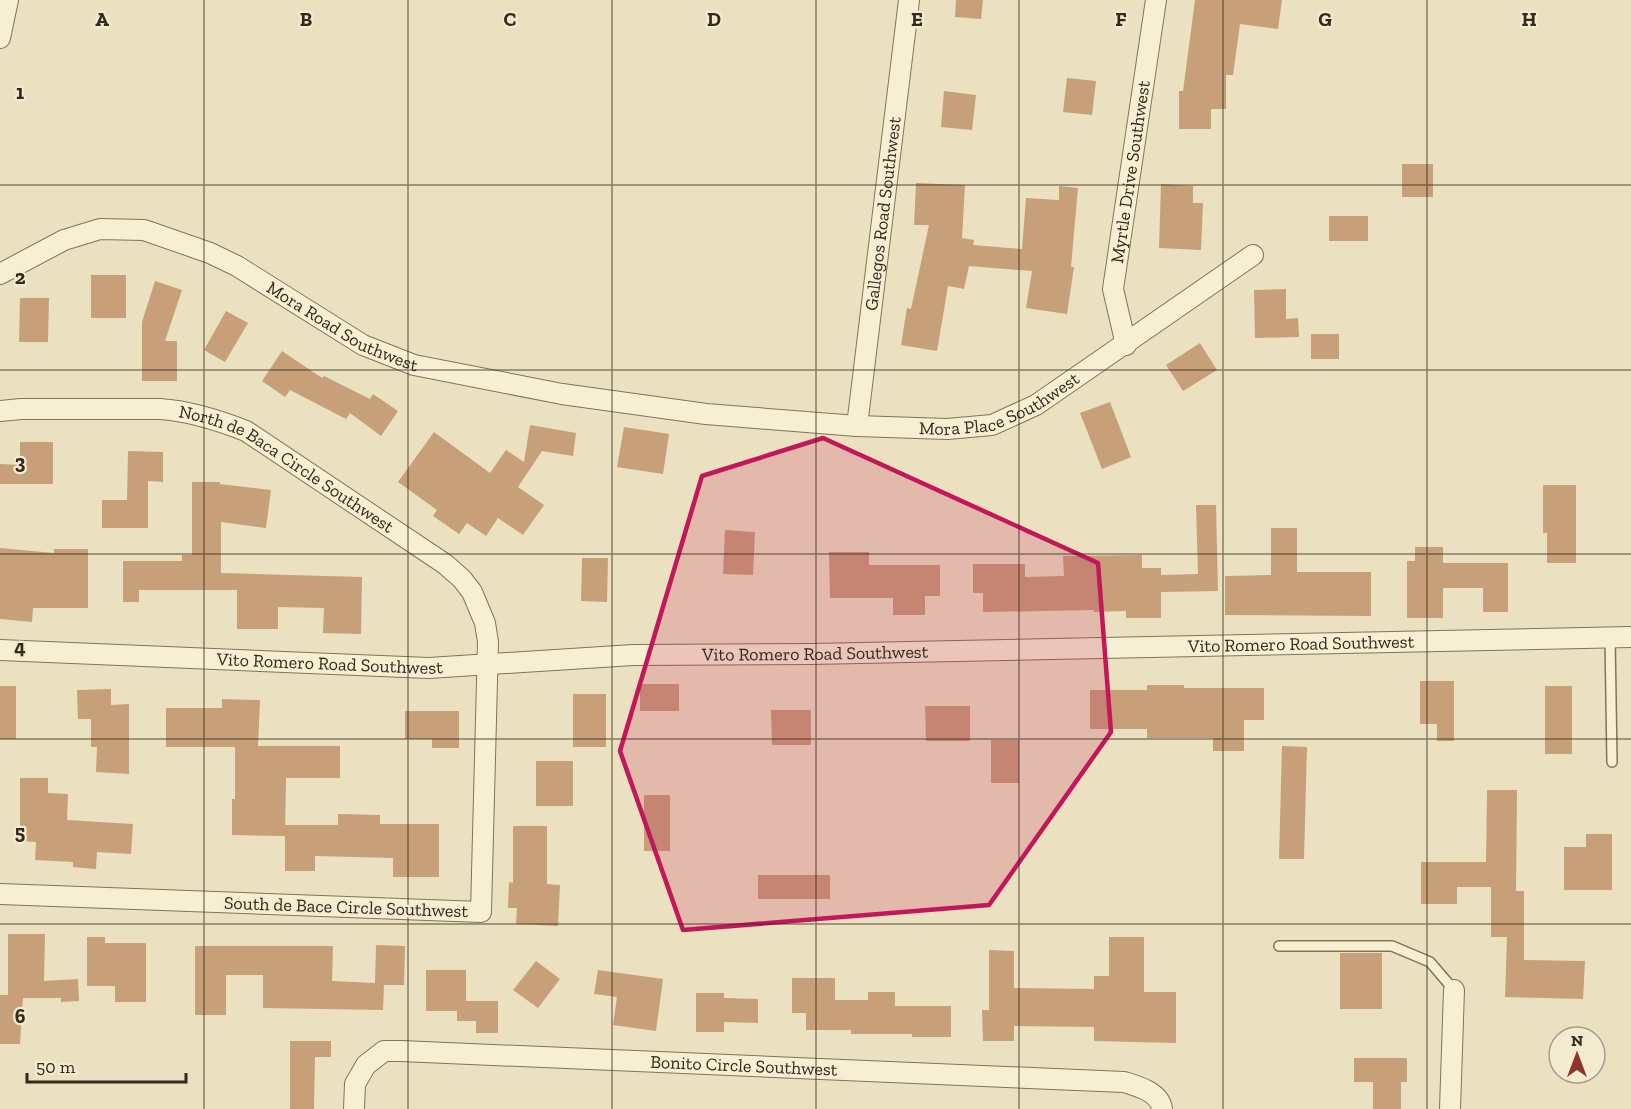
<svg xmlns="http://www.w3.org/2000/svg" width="1631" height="1109" viewBox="0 0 1631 1109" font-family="'Zilla Slab',serif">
<rect width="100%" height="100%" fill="#ebe1c0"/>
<path fill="#c79f78" d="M 956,0 L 983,0 L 981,19 L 955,17 Z
M 1195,0 L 1282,0 L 1278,29 L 1240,24 L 1233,75 L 1226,75 L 1226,109 L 1211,109 L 1211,129 L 1179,129 L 1179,91 L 1183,91 Z
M 1067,78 L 1096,81 L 1092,115 L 1063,112 Z
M 944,91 L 976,95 L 972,130 L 941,127 Z
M 1402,164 L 1433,164 L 1433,197 L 1402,197 Z
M 916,183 L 965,185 L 962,238 L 974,240 L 973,245 L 1022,249 L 1026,198 L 1059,200 L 1059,186 L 1078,188 L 1071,267 L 1074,267 L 1067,314 L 1026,308 L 1032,271 L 969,266 L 964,289 L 948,286 L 937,351 L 901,345 L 907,308 L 911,309 L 929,225 L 914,225 Z
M 1161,184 L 1193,186 L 1193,203 L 1203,203 L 1201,250 L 1159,248 Z
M 1329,216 L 1368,216 L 1368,241 L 1329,241 Z
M 91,275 L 126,275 L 126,318 L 91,318 Z
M 155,281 L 182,290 L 165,341 L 177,341 L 177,381 L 142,381 L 142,322 Z
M 1286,289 L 1286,319 L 1298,318 L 1299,337 L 1255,338 L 1254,290 Z
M 20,298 L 49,298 L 48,342 L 19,342 Z
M 226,311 L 248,323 L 225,362 L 204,350 Z
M 1311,334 L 1339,334 L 1339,359 L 1311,359 Z
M 1200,343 L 1217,370 L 1183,391 L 1166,365 Z
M 282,351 L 322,378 L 324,376 L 370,399 L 373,394 L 398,411 L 381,436 L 350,413 L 346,419 L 290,390 L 285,397 L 262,381 Z
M 1110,402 L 1131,457 L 1102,469 L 1080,413 Z
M 530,425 L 576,433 L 573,456 L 542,451 L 518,487 L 544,505 L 523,535 L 498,518 L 486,536 L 467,523 L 459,534 L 433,516 L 437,510 L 398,482 L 434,432 L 490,473 L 506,450 L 524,462 Z
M 624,427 L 669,434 L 663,474 L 617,467 Z
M 20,442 L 53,442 L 53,484 L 0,484 L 0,464 L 20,465 Z
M 128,451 L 163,452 L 163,482 L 148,481 L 148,528 L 102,528 L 102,500 L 127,500 Z
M 192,482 L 220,482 L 220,484 L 271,490 L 266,528 L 221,522 L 221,573 L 362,577 L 361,634 L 323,633 L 324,608 L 278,607 L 278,629 L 237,629 L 237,590 L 139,590 L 139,602 L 123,602 L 123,561 L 182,561 L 182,555 L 192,555 Z
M 1543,485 L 1576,485 L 1576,563 L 1547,563 L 1547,533 L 1543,533 Z
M 1196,505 L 1216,505 L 1218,591 L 1161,592 L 1161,618 L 1126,618 L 1126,611 L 1094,612 L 1094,610 L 983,612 L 983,593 L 973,593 L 973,564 L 1025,564 L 1025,577 L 1064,576 L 1063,556 L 1142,555 L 1142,568 L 1161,568 L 1161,575 L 1198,574 Z
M 1271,528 L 1297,528 L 1297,572 L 1371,572 L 1371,616 L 1225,615 L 1225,576 L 1271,575 Z
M 725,530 L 755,532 L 753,575 L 723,574 Z
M 1415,547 L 1443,547 L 1443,563 L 1508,563 L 1508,612 L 1483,612 L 1483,588 L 1443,588 L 1443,618 L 1407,618 L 1407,561 L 1415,561 Z
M 0,548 L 54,553 L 54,549 L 88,549 L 88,608 L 33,608 L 32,622 L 0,619 Z
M 829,552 L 869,552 L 869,565 L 940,565 L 940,596 L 925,596 L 925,615 L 893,615 L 893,598 L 830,598 Z
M 582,558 L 608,558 L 607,602 L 581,601 Z
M 1420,681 L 1454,681 L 1454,741 L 1437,741 L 1437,724 L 1420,724 Z
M 640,684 L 679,684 L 679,711 L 640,711 Z
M 1147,685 L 1184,685 L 1184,688 L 1264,688 L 1264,720 L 1244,720 L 1244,751 L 1213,751 L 1213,738 L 1147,738 L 1147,729 L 1090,729 L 1090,690 L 1147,690 Z
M 0,686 L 16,686 L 16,739 L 0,739 Z
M 1545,686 L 1572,686 L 1572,754 L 1545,754 Z
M 111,689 L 111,705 L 129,704 L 129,774 L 96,772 L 97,747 L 91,747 L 91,719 L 78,719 L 77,690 Z
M 573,694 L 606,694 L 606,747 L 573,747 Z
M 222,699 L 260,700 L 258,746 L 340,746 L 340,778 L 286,778 L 285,836 L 232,835 L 232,799 L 235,799 L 235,747 L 166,747 L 166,708 L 222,708 Z
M 925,706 L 970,706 L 970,741 L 926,741 Z
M 771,710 L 811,710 L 811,745 L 772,745 Z
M 405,711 L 459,711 L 459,748 L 432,748 L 432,739 L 405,739 Z
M 991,740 L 1019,740 L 1019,783 L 991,783 Z
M 1282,746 L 1307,747 L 1304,859 L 1279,859 Z
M 536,761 L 573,761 L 573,806 L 536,806 Z
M 20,778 L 48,778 L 48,793 L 68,794 L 67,820 L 133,824 L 131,854 L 97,852 L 96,869 L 73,867 L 73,862 L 35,860 L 36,842 L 20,841 Z
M 1487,790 L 1517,790 L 1516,891 L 1524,891 L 1524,960 L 1585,961 L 1583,999 L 1505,997 L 1507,937 L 1491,937 L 1491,887 L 1457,887 L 1457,904 L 1421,904 L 1421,862 L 1486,862 Z
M 644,795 L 670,795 L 670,851 L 644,851 Z
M 338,814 L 380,815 L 380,824 L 439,824 L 439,877 L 393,877 L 393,858 L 315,856 L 315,871 L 285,871 L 285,825 L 338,825 Z
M 513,826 L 547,826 L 547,884 L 560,885 L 558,926 L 516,924 L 517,908 L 508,908 L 509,882 L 513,883 Z
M 1586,834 L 1612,834 L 1612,890 L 1564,890 L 1564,847 L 1586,847 Z
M 758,875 L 830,875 L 830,899 L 758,899 Z
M 8,934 L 45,934 L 44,981 L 78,979 L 79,1001 L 61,1002 L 61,998 L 23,998 L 20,1044 L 0,1044 L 0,995 L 8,995 Z
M 87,937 L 105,937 L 105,943 L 146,943 L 146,1002 L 115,1002 L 115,986 L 87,986 Z
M 1109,937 L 1144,937 L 1144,992 L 1176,992 L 1176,1043 L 1094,1041 L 1094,1027 L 1014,1026 L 1014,1041 L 983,1041 L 982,1010 L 989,1010 L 989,950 L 1014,951 L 1014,988 L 1094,989 L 1094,976 L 1109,976 Z
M 376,945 L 405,946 L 404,985 L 384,985 L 383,1010 L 263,1008 L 263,975 L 226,975 L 226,1015 L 195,1015 L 195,946 L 333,946 L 332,981 L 375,983 Z
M 1340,953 L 1382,953 L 1382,1009 L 1340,1009 Z
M 536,961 L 560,979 L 538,1008 L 513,990 Z
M 426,970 L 466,970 L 466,1001 L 498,1001 L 498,1033 L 476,1033 L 476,1021 L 457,1021 L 457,1011 L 426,1011 Z
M 598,970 L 663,979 L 656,1031 L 613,1025 L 617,997 L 594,994 Z
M 792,978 L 835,978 L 835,1000 L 868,1000 L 868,992 L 895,992 L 895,1006 L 951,1006 L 951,1037 L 912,1037 L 912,1034 L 851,1034 L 851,1030 L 806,1030 L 806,1013 L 792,1013 Z
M 696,993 L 724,993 L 724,998 L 758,999 L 758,1023 L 724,1022 L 724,1032 L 696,1032 Z
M 290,1041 L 331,1041 L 331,1057 L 315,1057 L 314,1109 L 290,1109 Z
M 1354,1058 L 1407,1058 L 1407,1082 L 1401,1082 L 1401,1109 L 1373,1109 L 1373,1082 L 1354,1082 Z"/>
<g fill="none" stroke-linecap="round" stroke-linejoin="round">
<defs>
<path id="service" d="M 1610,637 L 1612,762
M 1279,946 L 1392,946 L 1430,962 L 1454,990"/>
<g id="minor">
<path d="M 0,38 L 8,0"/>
<path id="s1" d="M 0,274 L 64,240 L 100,229 L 144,230 L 210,253 L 237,266 L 363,345 L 414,365 L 562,394 L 706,414 L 857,426 L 947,429 L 992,425 L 1036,405 L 1253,255"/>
<path id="s2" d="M 1126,345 L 1113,289 L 1156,0"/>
<path id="s3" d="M 0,411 L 21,409 L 160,409 C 190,411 218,420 246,431 L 445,564 L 462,579 L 472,592 L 485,623 L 488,642 L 481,912 L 0,894"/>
<path id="s4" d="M 857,426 L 909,0"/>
<path id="s5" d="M 0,650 L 429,668 L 633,655 L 812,654 L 1631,637"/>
<path id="s6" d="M 354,1109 L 355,1084 L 366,1065 L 384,1051 L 401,1051 L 1124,1082 C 1137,1086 1160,1092 1162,1109"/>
<path d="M 1450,1109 L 1454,990"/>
</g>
</defs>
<use href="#service" stroke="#837359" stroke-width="12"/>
<use href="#minor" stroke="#837359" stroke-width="22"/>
<use href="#service" stroke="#f6efd2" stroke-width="9"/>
<use href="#minor" stroke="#f6efd2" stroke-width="20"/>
</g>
<path fill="#c2185b" fill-opacity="0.2" stroke="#c2185b" stroke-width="4.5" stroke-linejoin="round" d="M 823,438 L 1098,563 L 1111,732 L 989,905 L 683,930 L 620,751 L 702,476 Z"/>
<path fill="none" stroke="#33291d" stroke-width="1.5" stroke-opacity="0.55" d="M 204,0 L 204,1109M 408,0 L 408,1109M 612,0 L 612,1109M 816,0 L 816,1109M 1019,0 L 1019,1109M 1223,0 L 1223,1109M 1427,0 L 1427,1109M 0,185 L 1631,185M 0,370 L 1631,370M 0,554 L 1631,554M 0,739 L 1631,739M 0,924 L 1631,924"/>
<g text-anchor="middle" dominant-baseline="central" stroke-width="4.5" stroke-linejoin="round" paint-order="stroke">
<g font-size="18" fill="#33291d" stroke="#f3ebcf">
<text stroke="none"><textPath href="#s2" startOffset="176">Myrtle Drive Southwest</textPath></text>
<text stroke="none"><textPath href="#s4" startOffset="214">Gallegos Road Southwest</textPath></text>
<text stroke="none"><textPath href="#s1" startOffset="376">Mora Road Southwest</textPath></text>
<text stroke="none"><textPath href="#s1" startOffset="1053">Mora Place Southwest</textPath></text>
<text stroke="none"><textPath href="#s3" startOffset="302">North de Baca Circle Southwest</textPath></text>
<text stroke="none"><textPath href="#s5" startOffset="1302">Vito Romero Road Southwest</textPath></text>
<text stroke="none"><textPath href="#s5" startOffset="816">Vito Romero Road Southwest</textPath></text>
<text stroke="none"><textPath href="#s5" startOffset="330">Vito Romero Road Southwest</textPath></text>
<text transform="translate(346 907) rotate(2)">South de Bace Circle Southwest</text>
<text stroke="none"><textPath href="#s6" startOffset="430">Bonito Circle Southwest</textPath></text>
</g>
</g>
<g font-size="20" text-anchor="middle" font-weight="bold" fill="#33291d" stroke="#f3ebcf" stroke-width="4.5" stroke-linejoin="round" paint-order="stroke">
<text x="102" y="26">A</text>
<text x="306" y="26">B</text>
<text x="510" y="26">C</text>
<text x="714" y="26">D</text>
<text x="917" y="26">E</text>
<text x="1121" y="26">F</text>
<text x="1325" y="26">G</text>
<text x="1529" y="26">H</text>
<text x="20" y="99">1</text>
<text x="20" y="284">2</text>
<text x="20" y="469">3</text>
<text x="20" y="654">4</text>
<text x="20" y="839">5</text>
<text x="20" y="1023">6</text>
</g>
<g transform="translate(1577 1055)"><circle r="28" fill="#f3ebcf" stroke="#a69d88" stroke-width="1.5"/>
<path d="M0-4.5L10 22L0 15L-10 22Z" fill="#8e342d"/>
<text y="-9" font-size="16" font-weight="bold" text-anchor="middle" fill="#33291d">N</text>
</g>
<path d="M27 1073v9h159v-9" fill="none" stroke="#33291d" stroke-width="3"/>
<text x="36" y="1073" font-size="18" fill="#33291d" stroke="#f3ebcf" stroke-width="4.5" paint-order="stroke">50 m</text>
</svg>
